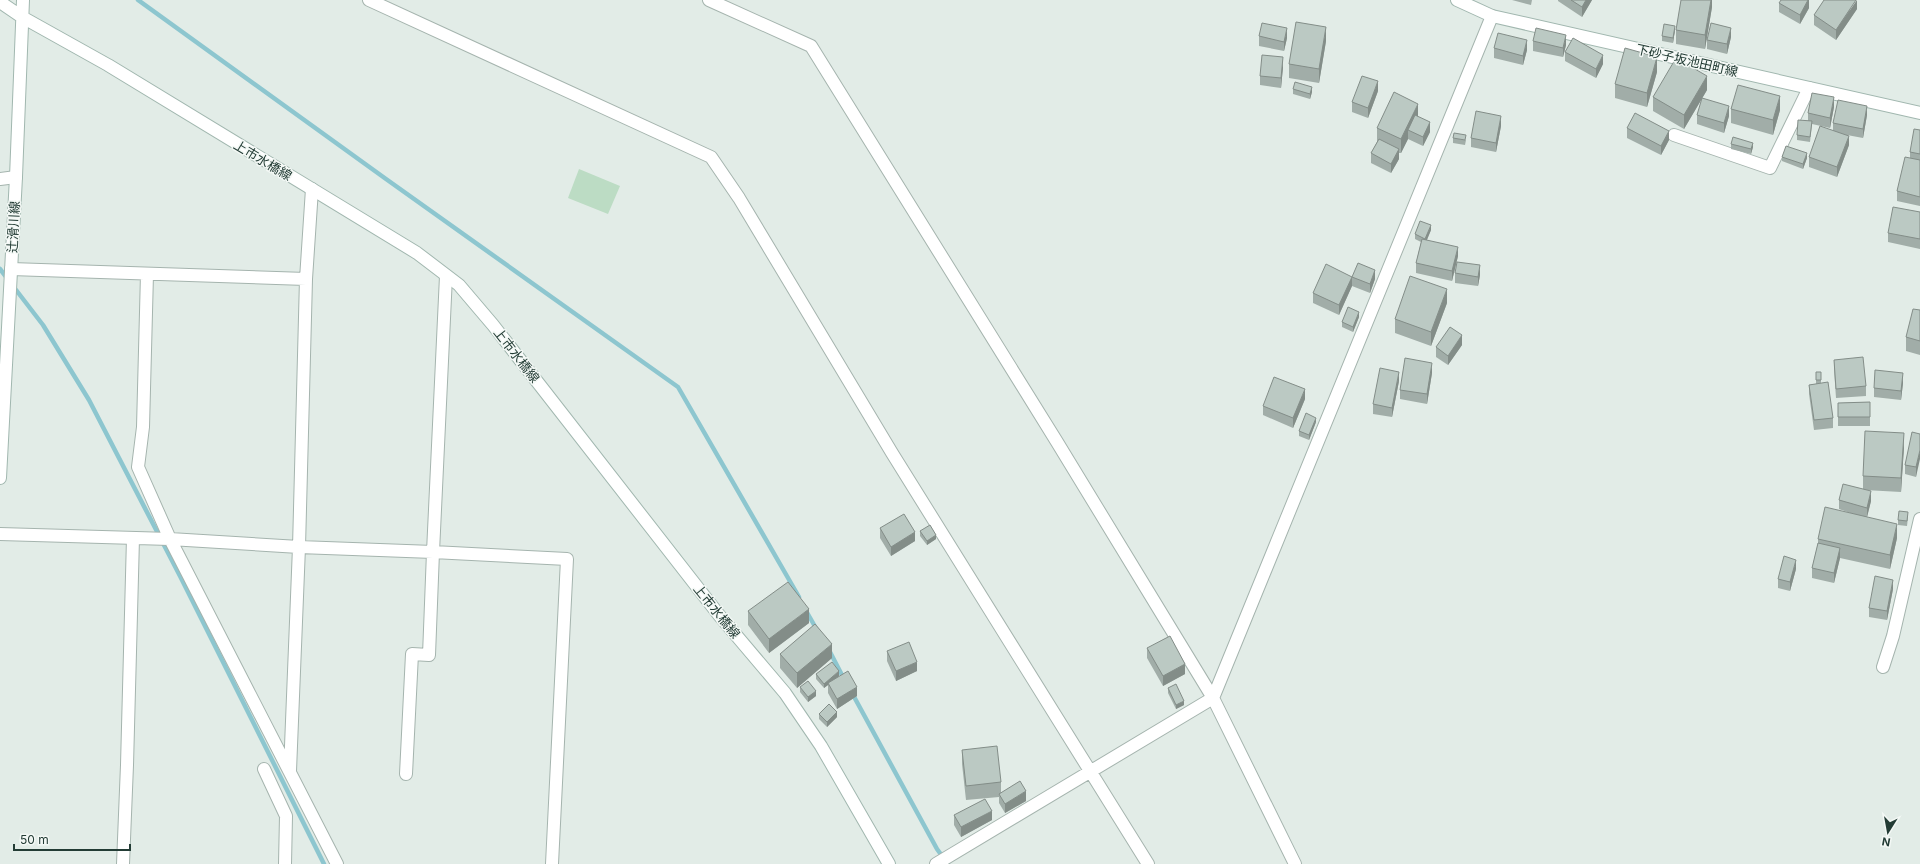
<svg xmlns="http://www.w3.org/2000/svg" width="1920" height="864" viewBox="0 0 1920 864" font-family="Inter,'Noto Sans JP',sans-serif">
<rect width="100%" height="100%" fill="#e2ece7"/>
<path fill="#bcdcc4" d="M 579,169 L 620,186 L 608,214 L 568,198 Z"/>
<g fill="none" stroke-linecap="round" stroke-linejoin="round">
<path stroke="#8dc6cf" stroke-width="4.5" d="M 138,0 L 386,179 L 678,387 L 799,597
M 0,269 L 7,278
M 13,286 L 43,325 L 89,400 L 180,576 L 324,864
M 805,609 L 817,630
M 830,652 L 844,679
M 852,693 L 937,849 L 948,864"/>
<defs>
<path id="minor" d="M 369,0 L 711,157 L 739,198 L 892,453 L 1148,864
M 709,0 L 811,46 L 1057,442 L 1213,698 L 1295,864
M 1674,135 L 1770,168 L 1809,88
M 0,179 L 16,177
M 11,269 L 306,279
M 147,274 L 143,427 L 138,467 L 170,539 L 299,547 L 306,279 L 312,189
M 446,276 L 433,552 L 567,559 L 552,864
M 0,534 L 170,539 L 337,864
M 1883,667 L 1893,636 L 1920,519
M 264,769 L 286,816 L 285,864
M 290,771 L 299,547 L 433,552 L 429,655 L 412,654 L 406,774
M 123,864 L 127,765 L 133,538
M 936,864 L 1213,698 L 1492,16"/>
<path id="secondary" d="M 1457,0 L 1492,16 L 1920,113
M 0,2 L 22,17 L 108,65 L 417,253 L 459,285 L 493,325 L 719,615 L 785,693 L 821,746 L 889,864
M 0,478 L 16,177 L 23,0"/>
</defs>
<use href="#minor" stroke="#a5b4ae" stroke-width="14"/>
<use href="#secondary" stroke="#a1b7af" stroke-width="14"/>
<use href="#minor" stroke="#fff" stroke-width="12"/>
<use href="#secondary" stroke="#fff" stroke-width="12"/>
</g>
<path fill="#a1ada8" d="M 1512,0 L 1532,0 L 1531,5 Z
M 1558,0 L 1592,0 L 1582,17 L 1558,1 Z
M 1712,0 L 1712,7 L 1705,49 L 1676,44 L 1676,30 Z
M 1809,0 L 1809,8 L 1800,24 L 1779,12 L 1779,3 Z
M 1857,9 L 1836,40 L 1814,25 L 1814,15 Z
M 1675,30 L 1673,43 L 1662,41 L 1662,36 Z
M 1259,36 L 1287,38 L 1284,51 L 1259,46 Z
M 1731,37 L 1727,54 L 1707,49 L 1707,40 Z
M 1326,41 L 1319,83 L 1289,78 L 1289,64 Z
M 1533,41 L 1566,45 L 1563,57 L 1533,51 Z
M 1494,48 L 1527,50 L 1523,65 L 1494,58 Z
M 1565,52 L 1603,64 L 1596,78 L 1565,61 Z
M 1283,67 L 1281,88 L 1260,85 L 1260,76 Z
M 1657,72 L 1647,107 L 1615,98 L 1615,84 Z
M 1293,89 L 1312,92 L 1310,99 L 1293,94 Z
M 1707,90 L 1684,129 L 1653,111 L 1653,97 Z
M 1378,91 L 1368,118 L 1352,112 L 1352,102 Z
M 1834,107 L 1830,128 L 1812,124 L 1810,142 L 1797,140 L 1797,135 L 1808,121 L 1808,113 Z
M 1731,109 L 1780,110 L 1773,135 L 1731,123 Z
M 1697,115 L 1729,116 L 1724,133 L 1697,124 Z
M 1867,115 L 1863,138 L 1847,135 L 1849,145 L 1837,177 L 1809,167 L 1809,157 L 1833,130 L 1833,123 Z
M 1418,117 L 1430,132 L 1423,146 L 1408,139 L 1401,153 L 1399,153 L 1399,159 L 1391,173 L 1371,163 L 1371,153 L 1377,142 L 1377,128 Z
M 1501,126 L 1496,152 L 1471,147 L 1471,138 Z
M 1627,128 L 1669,140 L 1661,155 L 1627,138 Z
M 1920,130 L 1920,206 L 1897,201 L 1897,191 L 1910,158 L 1910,152 Z
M 1453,138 L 1466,140 L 1465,145 L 1453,143 Z
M 1731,144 L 1753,147 L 1751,154 L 1731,149 Z
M 1782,157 L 1807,158 L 1803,169 L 1782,161 Z
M 1920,212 L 1920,249 L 1888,242 L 1888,233 Z
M 1431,230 L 1427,240 L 1458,256 L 1452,281 L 1416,273 L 1416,263 L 1421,242 L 1415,239 L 1415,234 Z
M 1455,273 L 1480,275 L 1478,286 L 1455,283 Z
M 1352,277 L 1375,279 L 1370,293 L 1352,286 L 1339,315 L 1313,303 L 1313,293 Z
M 1447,303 L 1431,346 L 1395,333 L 1395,319 Z
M 1920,310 L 1920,355 L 1906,351 L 1906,337 Z
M 1359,317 L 1353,332 L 1342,327 L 1342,322 Z
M 1462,345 L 1448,365 L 1436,357 L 1436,347 Z
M 1834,360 L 1866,386 L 1866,396 L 1836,398 L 1834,369 Z
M 1816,372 L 1821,372 L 1821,383 L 1833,418 L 1833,428 L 1814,430 L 1809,394 L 1809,385 L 1816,384 Z
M 1432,373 L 1427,404 L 1400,399 L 1400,390 Z
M 1399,381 L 1392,417 L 1373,414 L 1373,404 Z
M 1903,383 L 1901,400 L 1874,397 L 1874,388 Z
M 1305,399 L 1293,428 L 1263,415 L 1263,406 Z
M 1870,402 L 1870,426 L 1838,426 L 1838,403 Z
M 1316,422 L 1309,440 L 1299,436 L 1299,431 Z
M 1920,434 L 1916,477 L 1905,474 L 1905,465 Z
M 1904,447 L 1901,492 L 1865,490 L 1871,501 L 1867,517 L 1897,538 L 1890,569 L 1840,558 L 1834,583 L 1812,578 L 1812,568 L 1818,543 L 1818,539 L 1853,514 L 1839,509 L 1839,500 L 1863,489 L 1863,476 Z
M 1908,517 L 1907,526 L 1898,525 L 1898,520 Z
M 880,528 L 915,541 L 891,556 L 880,538 Z
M 920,531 L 936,539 L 927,545 L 920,536 Z
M 1796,569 L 1790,591 L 1778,588 L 1778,579 Z
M 1893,589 L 1887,620 L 1869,617 L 1869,608 Z
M 748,611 L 809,623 L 769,653 L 748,625 Z
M 1147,648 L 1185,674 L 1163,686 L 1147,658 Z
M 887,651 L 917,671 L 896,681 L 887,661 Z
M 780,654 L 832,658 L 797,688 L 780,668 Z
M 816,674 L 839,676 L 836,679 L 857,696 L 837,709 L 828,693 L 828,685 L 824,688 L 816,679 Z
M 800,687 L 816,696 L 808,702 L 800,692 Z
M 1168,688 L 1184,705 L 1176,709 L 1168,693 Z
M 819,714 L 837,717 L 827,727 L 819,719 Z
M 962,750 L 1001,782 L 1001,792 L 1026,801 L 1005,813 L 999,803 L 999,797 L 966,800 L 962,764 Z
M 954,815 L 992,820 L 961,837 L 954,825 Z"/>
<path fill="#838d88" d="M 1586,0 L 1592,0 L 1582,17 L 1582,7 Z
M 1711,0 L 1712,0 L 1712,7 L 1705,49 L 1705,35 Z
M 1808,0 L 1809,0 L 1809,8 L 1800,24 L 1800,15 Z
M 1857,0 L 1857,9 L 1836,40 L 1836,30 Z
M 1675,26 L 1675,30 L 1673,43 L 1673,38 Z
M 1326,27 L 1326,41 L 1319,83 L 1319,69 Z
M 1287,28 L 1287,38 L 1284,51 L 1284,42 Z
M 1731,28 L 1731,37 L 1727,54 L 1727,44 Z
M 1566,35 L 1566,45 L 1563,57 L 1563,48 Z
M 1527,40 L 1527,50 L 1523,65 L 1523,56 Z
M 1603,55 L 1603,64 L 1596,78 L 1596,69 Z
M 1283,57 L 1283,67 L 1281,88 L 1281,78 Z
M 1657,57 L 1657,72 L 1647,107 L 1647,93 Z
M 1707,76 L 1707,90 L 1684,129 L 1684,115 Z
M 1378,81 L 1378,91 L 1368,118 L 1368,108 Z
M 1312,87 L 1312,92 L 1310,99 L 1310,94 Z
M 1780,96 L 1780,110 L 1773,135 L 1773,120 Z
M 1834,97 L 1834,107 L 1830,128 L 1830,118 Z
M 1418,104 L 1418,118 L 1408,130 L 1408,139 L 1401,153 L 1401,139 Z
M 1729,106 L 1729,116 L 1724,133 L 1724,123 Z
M 1867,106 L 1867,115 L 1863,138 L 1863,129 Z
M 1501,116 L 1501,126 L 1496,152 L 1496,143 Z
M 1430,122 L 1430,132 L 1423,146 L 1423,137 Z
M 1669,131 L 1669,140 L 1661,155 L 1661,146 Z
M 1849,136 L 1849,145 L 1837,177 L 1837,167 Z
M 1753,143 L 1753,147 L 1751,154 L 1751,149 Z
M 1399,149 L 1399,159 L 1391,173 L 1391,164 Z
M 1807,153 L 1807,158 L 1803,169 L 1803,164 Z
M 1431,225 L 1431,230 L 1425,244 L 1425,239 Z
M 1458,247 L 1458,256 L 1452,281 L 1452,271 Z
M 1480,265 L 1480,275 L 1478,286 L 1478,277 Z
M 1375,270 L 1375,279 L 1370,293 L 1370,284 Z
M 1352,277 L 1352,286 L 1339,315 L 1339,305 Z
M 1447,289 L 1447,303 L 1431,346 L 1431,332 Z
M 1359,312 L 1359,317 L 1353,332 L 1353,327 Z
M 1462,335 L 1462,345 L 1448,365 L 1448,356 Z
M 1432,363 L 1432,373 L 1427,404 L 1427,394 Z
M 1399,372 L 1399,381 L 1392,417 L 1392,408 Z
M 1903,373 L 1903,383 L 1901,400 L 1901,391 Z
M 1305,389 L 1305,399 L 1293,428 L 1293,418 Z
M 1316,418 L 1316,422 L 1309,440 L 1309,435 Z
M 1904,433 L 1904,447 L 1901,492 L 1901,478 Z
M 1920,450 L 1920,459 L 1916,477 L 1916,467 Z
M 1871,491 L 1871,501 L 1867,517 L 1867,508 Z
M 1897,524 L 1897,538 L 1890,569 L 1890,555 Z
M 915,532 L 915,541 L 891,556 L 891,547 Z
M 936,535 L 936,539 L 927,545 L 927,541 Z
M 1840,548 L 1840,558 L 1834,583 L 1834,573 Z
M 1796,560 L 1796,569 L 1790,591 L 1790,582 Z
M 1893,580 L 1893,589 L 1887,620 L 1887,611 Z
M 809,609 L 809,623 L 769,653 L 769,639 Z
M 832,644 L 832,658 L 797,688 L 797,673 Z
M 917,662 L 917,671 L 896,681 L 896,671 Z
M 1185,664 L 1185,674 L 1163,686 L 1163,676 Z
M 839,671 L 839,676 L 829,685 L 828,683 L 828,685 L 824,688 L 824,684 Z
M 857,687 L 857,696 L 837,709 L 837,699 Z
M 816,691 L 816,696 L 808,702 L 808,697 Z
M 1184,701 L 1184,705 L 1176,709 L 1176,705 Z
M 837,712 L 837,717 L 827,727 L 827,722 Z
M 1026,791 L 1026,801 L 1005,813 L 1005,804 Z
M 992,811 L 992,820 L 961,837 L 961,827 Z"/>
<path fill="#bbc9c3" stroke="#838d88" d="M 1571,0 L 1586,0 L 1582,7 Z
M 1681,0 L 1711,0 L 1705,35 L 1676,30 Z
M 1781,0 L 1808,0 L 1800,15 L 1779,3 Z
M 1824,0 L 1856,0 L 1836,30 L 1814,15 Z
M 1296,22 L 1326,27 L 1319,69 L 1289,64 Z
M 1262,23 L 1287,28 L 1284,42 L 1259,36 Z
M 1711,23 L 1731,28 L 1727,44 L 1707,40 Z
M 1664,24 L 1675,26 L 1673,38 L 1662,36 Z
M 1536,28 L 1566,35 L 1563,48 L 1533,41 Z
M 1498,33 L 1527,40 L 1523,56 L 1494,48 Z
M 1573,38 L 1603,55 L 1596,69 L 1565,52 Z
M 1625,48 L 1657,57 L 1647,93 L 1615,84 Z
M 1262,55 L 1283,57 L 1281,78 L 1260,76 Z
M 1676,58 L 1707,76 L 1684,115 L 1653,97 Z
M 1362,76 L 1378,81 L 1368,108 L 1352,102 Z
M 1295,82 L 1312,87 L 1310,94 L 1293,89 Z
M 1738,85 L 1780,96 L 1773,120 L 1731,109 Z
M 1394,92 L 1418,104 L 1401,139 L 1377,128 Z
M 1812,93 L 1834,97 L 1830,118 L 1808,113 Z
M 1702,98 L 1729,106 L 1724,123 L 1697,115 Z
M 1838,100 L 1867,106 L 1863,129 L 1833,123 Z
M 1476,111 L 1501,116 L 1496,143 L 1471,138 Z
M 1635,113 L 1669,131 L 1661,146 L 1627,128 Z
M 1415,115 L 1430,122 L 1423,137 L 1408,130 Z
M 1798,120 L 1812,121 L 1810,137 L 1797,135 Z
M 1820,126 L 1849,136 L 1837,167 L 1809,157 Z
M 1914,129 L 1920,130 L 1920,154 L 1910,152 Z
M 1454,133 L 1466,135 L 1465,140 L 1453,138 Z
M 1733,137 L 1753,143 L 1751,149 L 1731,144 Z
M 1379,139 L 1399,149 L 1391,164 L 1371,153 Z
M 1786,146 L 1807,153 L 1803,164 L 1782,157 Z
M 1905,157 L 1920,160 L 1920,197 L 1897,191 Z
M 1893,207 L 1920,212 L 1920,239 L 1888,233 Z
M 1420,221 L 1431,225 L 1425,239 L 1415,234 Z
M 1422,239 L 1458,247 L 1452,271 L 1416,263 Z
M 1457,262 L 1480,265 L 1478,277 L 1455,273 Z
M 1358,263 L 1375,270 L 1370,284 L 1352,277 Z
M 1326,264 L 1352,277 L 1339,305 L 1313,293 Z
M 1410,276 L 1447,289 L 1431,332 L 1395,319 Z
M 1348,307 L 1359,312 L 1353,327 L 1342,322 Z
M 1913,309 L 1920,310 L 1920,341 L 1906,337 Z
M 1450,327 L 1462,335 L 1448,356 L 1436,347 Z
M 1863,357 L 1866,386 L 1836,389 L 1834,360 Z
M 1405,358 L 1432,363 L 1427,394 L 1400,390 Z
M 1380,368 L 1399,372 L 1392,408 L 1373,404 Z
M 1875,370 L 1903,373 L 1901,391 L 1874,388 Z
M 1816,372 L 1821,372 L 1821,380 L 1816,380 Z
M 1274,377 L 1305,389 L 1293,418 L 1263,406 Z
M 1828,382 L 1833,418 L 1814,420 L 1809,385 Z
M 1870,402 L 1870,417 L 1838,417 L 1838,403 Z
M 1306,413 L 1316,418 L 1309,435 L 1299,431 Z
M 1865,431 L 1904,433 L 1901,478 L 1863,476 Z
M 1912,432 L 1920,434 L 1920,450 L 1916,467 L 1905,465 Z
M 1843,484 L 1871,491 L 1867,508 L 1839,500 Z
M 1825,507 L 1897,524 L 1890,555 L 1818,539 Z
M 1899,511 L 1908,512 L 1907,521 L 1898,520 Z
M 904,514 L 915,532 L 891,547 L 880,528 Z
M 930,525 L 936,535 L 927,541 L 920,531 Z
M 1818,543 L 1840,548 L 1834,573 L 1812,568 Z
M 1784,556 L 1796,560 L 1790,582 L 1778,579 Z
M 1875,576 L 1893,580 L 1887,611 L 1869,608 Z
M 788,582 L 809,609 L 769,639 L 748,611 Z
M 815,624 L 832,644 L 797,673 L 780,654 Z
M 1170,636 L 1185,664 L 1163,676 L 1147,648 Z
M 909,642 L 917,662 L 896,671 L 887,651 Z
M 832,662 L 839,671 L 824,684 L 816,674 Z
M 848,671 L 857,687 L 837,699 L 828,683 Z
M 808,681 L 816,691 L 808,697 L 800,687 Z
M 1176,684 L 1184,701 L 1176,705 L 1168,688 Z
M 829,704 L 837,712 L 827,722 L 819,714 Z
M 997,746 L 1001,782 L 966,786 L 962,750 Z
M 1020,781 L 1026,791 L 1005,804 L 999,794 Z
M 985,799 L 992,811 L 961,827 L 954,815 Z"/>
<g text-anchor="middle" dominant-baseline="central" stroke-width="3" stroke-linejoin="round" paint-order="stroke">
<g font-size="13" fill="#233c35" stroke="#f3f8f5">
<text transform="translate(1687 60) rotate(13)">下砂子坂池田町線</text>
<text transform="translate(263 160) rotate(31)">上市水橋線</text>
<text transform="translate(13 227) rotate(-87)">辻滑川線</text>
<text transform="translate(517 355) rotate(52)">上市水橋線</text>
<text transform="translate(717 611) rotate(51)">上市水橋線</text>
</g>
</g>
<g transform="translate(1888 832) rotate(191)" stroke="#f3f8f5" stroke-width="3" paint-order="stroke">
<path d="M0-3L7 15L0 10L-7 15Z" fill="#233c35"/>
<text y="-6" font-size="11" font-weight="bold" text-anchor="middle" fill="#233c35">N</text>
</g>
<path d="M14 844v6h116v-6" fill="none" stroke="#233c35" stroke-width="2"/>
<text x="20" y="844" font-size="12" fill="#233c35" stroke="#f3f8f5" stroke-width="3" paint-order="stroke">50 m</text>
</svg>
